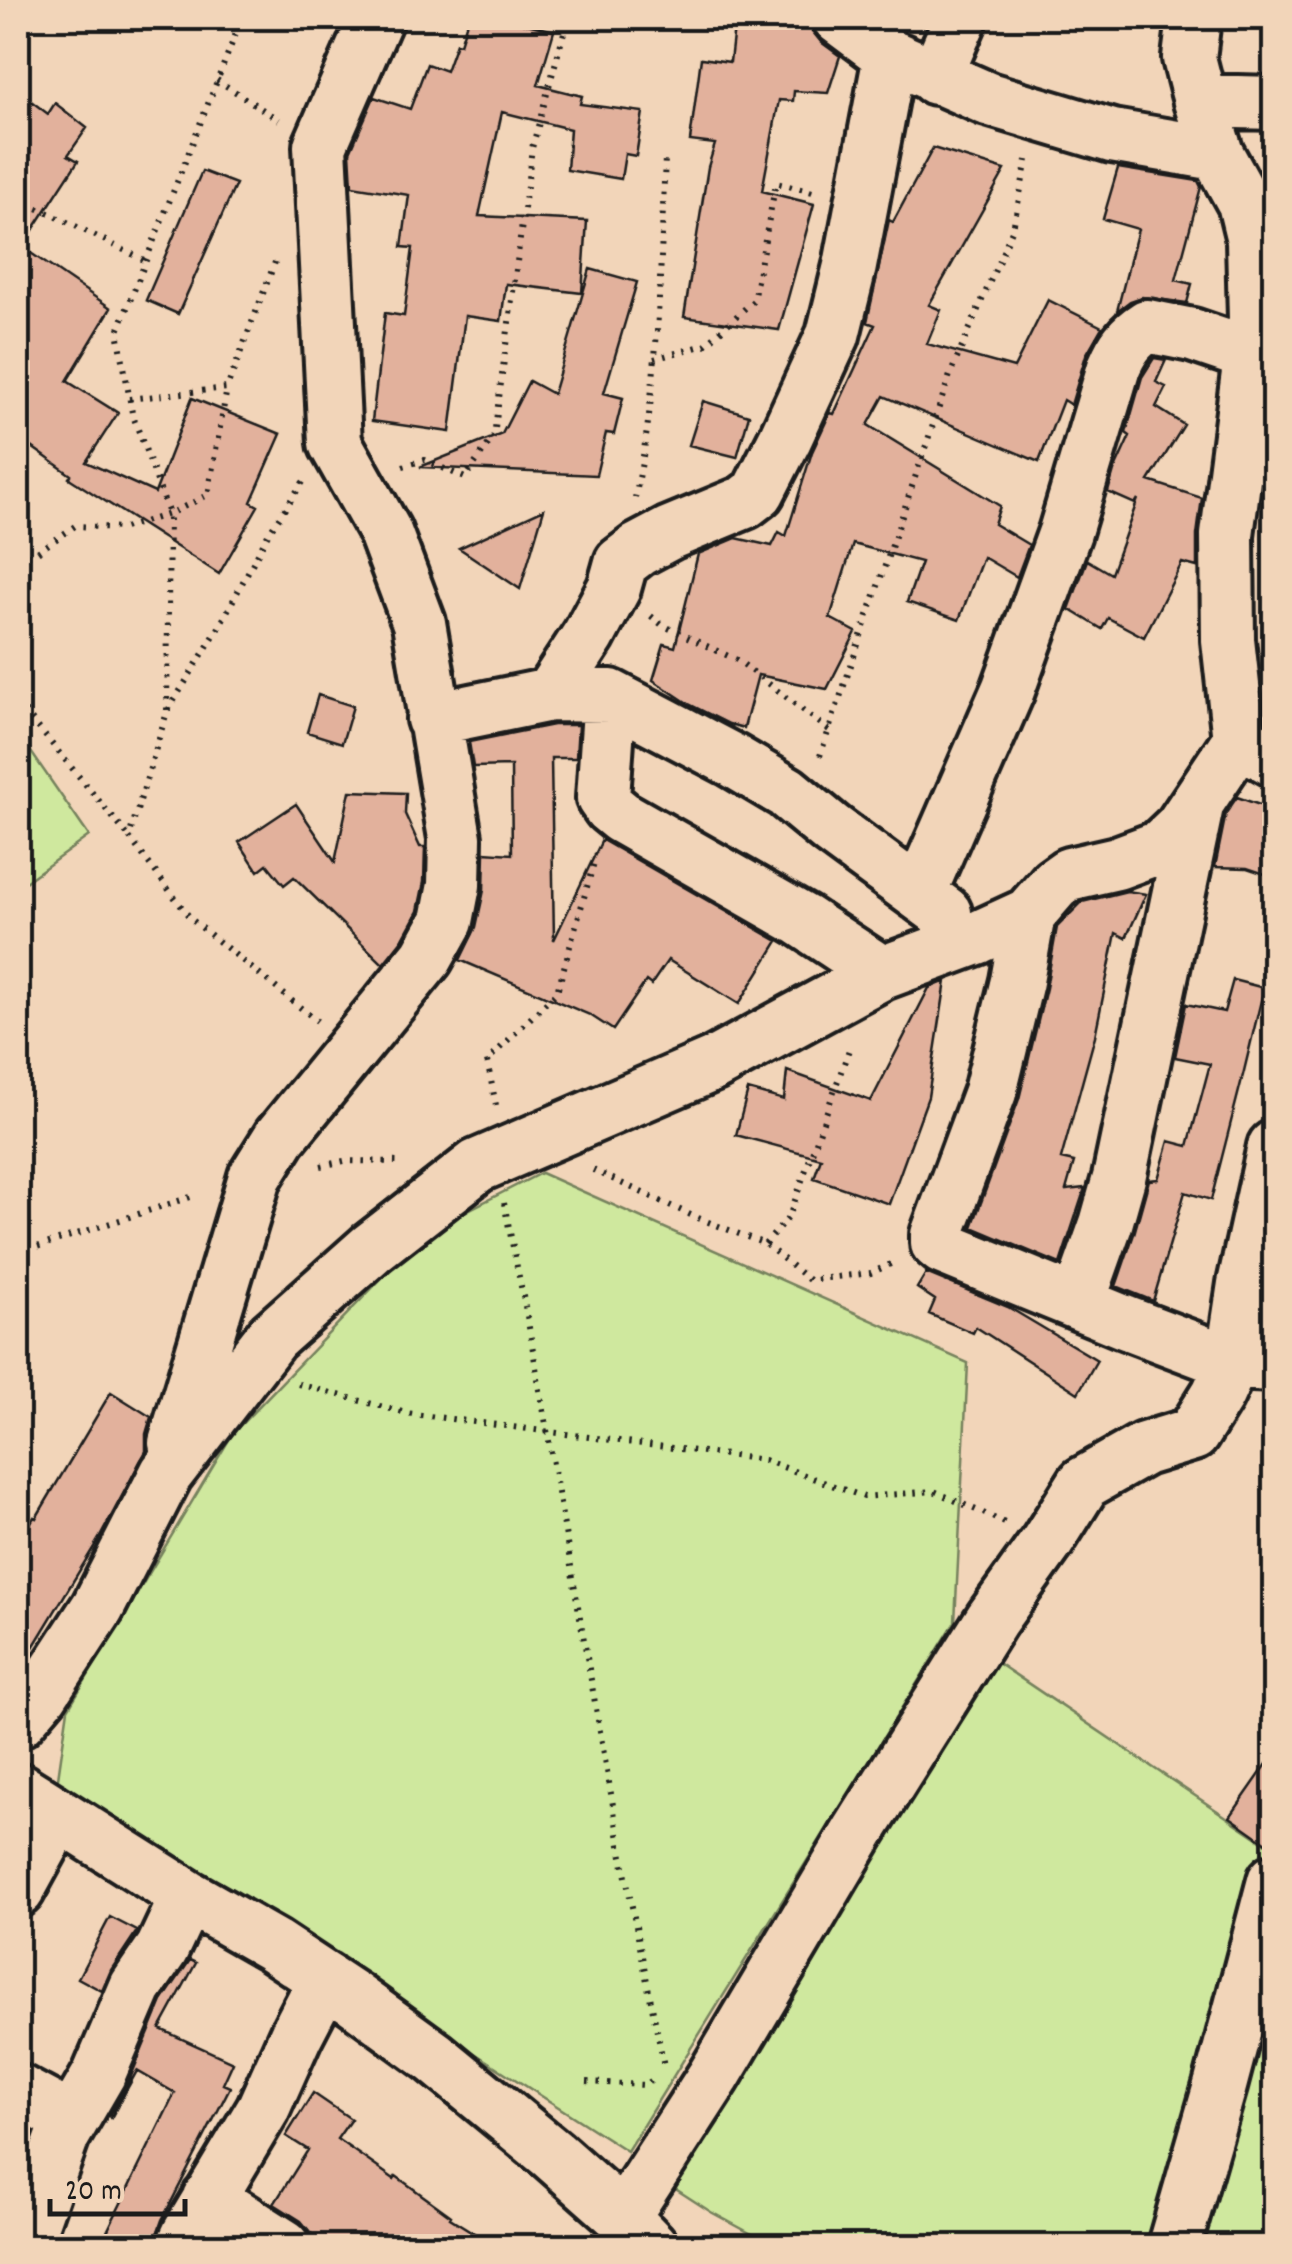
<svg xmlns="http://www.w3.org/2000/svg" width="1292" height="2264" viewBox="0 0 1292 2264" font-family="Dekko,sans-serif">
<rect width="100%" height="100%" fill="#f2d5b9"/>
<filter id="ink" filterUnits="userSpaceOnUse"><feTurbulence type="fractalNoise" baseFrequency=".01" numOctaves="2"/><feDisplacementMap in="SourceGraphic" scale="20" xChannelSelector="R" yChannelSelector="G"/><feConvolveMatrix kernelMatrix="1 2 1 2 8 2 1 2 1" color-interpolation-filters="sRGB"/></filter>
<g filter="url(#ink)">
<path fill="#cfe89e" stroke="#76825d" stroke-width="2.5" d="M 18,733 L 89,836 L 18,887 Z
M 541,1173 L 968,1363 L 955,1622 L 627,2151 L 57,1785 L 68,1709 L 233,1433 L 427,1231 Z
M 974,1647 L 1274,1849 L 1274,2246 L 754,2246 L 759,2238 L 711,2212 L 654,2175 Z"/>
<path fill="#e2b19c" stroke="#1c1c1c" stroke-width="2.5" d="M 468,18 L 504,18 L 554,31 L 538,85 L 582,96 L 580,104 L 643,112 L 636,156 L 625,154 L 621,179 L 567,170 L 570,129 L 502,112 L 479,216 L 587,221 L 582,293 L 506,284 L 501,321 L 465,316 L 450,432 L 372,421 L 385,313 L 404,316 L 413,248 L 402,247 L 409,195 L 352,186 L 350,152 L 374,97 L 410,109 L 427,64 L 446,71 L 456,43 L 460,44 Z
M 735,18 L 810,18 L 812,31 L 821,42 L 840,56 L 828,93 L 794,91 L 793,101 L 779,100 L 762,191 L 814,204 L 779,330 L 684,317 L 708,167 L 715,144 L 690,141 L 701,58 L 730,62 Z
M 31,101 L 48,114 L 55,103 L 87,128 L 68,155 L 78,161 L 22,247 L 111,308 L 67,381 L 118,413 L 86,462 L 155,493 L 192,398 L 281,434 L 251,502 L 258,506 L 219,574 L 69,478 L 71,475 L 18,437 L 18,119 Z
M 933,148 L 1005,170 L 929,305 L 941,310 L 927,344 L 1014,368 L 1048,300 L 1102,327 L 1086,355 L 1071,405 L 1063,400 L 1039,462 L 884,396 L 868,425 L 1000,506 L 994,524 L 1029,545 L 1017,577 L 983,557 L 959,620 L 907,602 L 921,562 L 853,544 L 830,618 L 856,632 L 827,689 L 758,675 L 744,728 L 729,724 L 689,704 L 653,680 L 664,644 L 675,647 L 698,554 L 736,538 L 772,546 L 779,532 L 786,536 L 812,452 L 830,413 L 834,414 L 875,325 L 867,322 L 889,220 L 893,222 Z
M 1118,168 L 1198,181 L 1201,187 L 1176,280 L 1192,284 L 1187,303 L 1142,297 L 1130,301 L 1117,311 L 1138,229 L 1103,219 Z
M 202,171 L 236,184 L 178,314 L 146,300 Z
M 590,269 L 637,282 L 604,393 L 623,398 L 614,434 L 606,433 L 596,475 L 420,467 L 502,434 L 529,381 L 553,394 Z
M 1154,358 L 1166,360 L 1156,382 L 1166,387 L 1156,407 L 1184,425 L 1149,481 L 1202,498 L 1197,535 L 1197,567 L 1182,563 L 1144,637 L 1108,618 L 1102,629 L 1069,609 L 1087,560 L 1111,574 L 1138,499 L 1135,504 L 1108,492 L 1114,471 L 1130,436 L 1126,433 L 1142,377 Z
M 703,401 L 749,415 L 737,457 L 689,445 Z
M 544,509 L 520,589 L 459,548 Z
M 318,695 L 353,706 L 342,743 L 307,732 Z
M 553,725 L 578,725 L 576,758 L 551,758 L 554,940 L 602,840 L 778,941 L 739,1004 L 668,960 L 651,985 L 646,981 L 613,1030 L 590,1015 L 460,960 L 476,927 L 484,890 L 485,852 L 512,854 L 511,766 L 473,767 L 469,742 Z
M 350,791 L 406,793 L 405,814 L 420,847 L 425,847 L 424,882 L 418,911 L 402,940 L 383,964 L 294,877 L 284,885 L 267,864 L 258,871 L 239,842 L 296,804 L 335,862 Z
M 1237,797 L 1274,810 L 1274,877 L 1247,868 L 1215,867 L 1226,813 Z
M 1127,891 L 1146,894 L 1126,938 L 1116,933 L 1095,1036 L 1061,1159 L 1074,1162 L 1066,1190 L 1085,1188 L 1060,1264 L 972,1227 L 1019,1099 L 1046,988 L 1057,927 L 1082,902 Z
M 1233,980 L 1264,988 L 1244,1071 L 1211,1200 L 1185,1192 L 1153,1301 L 1116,1286 L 1134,1234 L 1149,1180 L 1158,1179 L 1169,1141 L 1188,1146 L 1210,1064 L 1175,1057 L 1186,1004 L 1224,1012 Z
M 946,981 L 928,1097 L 889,1204 L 814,1178 L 821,1158 L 736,1135 L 748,1090 L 784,1100 L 787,1071 L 871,1101 L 929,988 Z
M 926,1273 L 1008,1307 L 1097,1360 L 1078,1393 L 976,1327 L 973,1333 L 929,1314 L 935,1300 L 917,1288 Z
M 111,1392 L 151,1417 L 146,1434 L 146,1451 L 100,1537 L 18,1672 L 18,1544 L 34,1517 L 36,1518 Z
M 1274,1754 L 1274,1848 L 1230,1817 Z
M 110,1917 L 137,1931 L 111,1970 L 102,1991 L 78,1978 Z
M 190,1960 L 196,1963 L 160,2029 L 233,2062 L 223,2084 L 230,2087 L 162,2220 L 153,2246 L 100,2246 L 175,2093 L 137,2071 L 111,2118 L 109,2116 L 127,2086 L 162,2001 Z
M 313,2093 L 351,2119 L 337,2139 L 394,2179 L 396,2176 L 451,2216 L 450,2218 L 495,2246 L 314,2246 L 311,2233 L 301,2221 L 274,2204 L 308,2150 L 286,2136 Z"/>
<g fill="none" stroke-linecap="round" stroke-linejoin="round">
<defs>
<path id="street" d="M 839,18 L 890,56 L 988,99 L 1112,136 L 1217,154
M 1194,18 L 1189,58 L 1200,101 L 1217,154 L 1244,203 L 1253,240 L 1255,319 L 1227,535 L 1228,640 L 1239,740 L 1274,760
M 935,78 L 961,18
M 1200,101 L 1274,103
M 550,695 L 589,635 L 614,588 L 621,563 L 638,550 L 670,533 L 745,502 L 758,492 L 785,439 L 833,335 L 850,266 L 890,56
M 610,696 L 603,798 L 610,808 L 621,817 L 802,920 L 882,973
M 433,719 L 550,695 L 610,696 L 732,760 L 786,792 L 832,830 L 945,913
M 919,894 L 1008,690 L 1065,532 L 1114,367 C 1122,348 1130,337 1147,326 L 1192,335 L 1251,355
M 1029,914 L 1017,981 L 990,1092 L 937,1235 L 937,1243 L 943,1248 L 1124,1322 L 1232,1363 L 1274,1365
M 1078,1303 L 1106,1224 L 1119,1178 L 1197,806
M 175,1443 L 255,1177 L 280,1137 L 427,957 L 447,921 L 454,885 L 455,838 L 419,623 L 385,532 L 335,443 L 320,146 L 376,18
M 18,1721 L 42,1693 L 98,1607 L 166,1474 L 272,1337 L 372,1248 L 477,1166 L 712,1065 L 882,973 L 979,937 L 1029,914 L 1055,884 L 1069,874 L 1117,863 L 1160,847 L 1181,827 L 1239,740
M 18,1789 L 187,1896 L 273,1945 L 353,1998 L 434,2057 L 553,2155 L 623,2217 L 651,2246
M 18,1890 L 58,1817
M 18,2091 L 72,2120
M 209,2198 L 284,2246
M 623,2217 L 714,2076 L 859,1831 L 992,1619 L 1047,1542 L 1084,1483 L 1144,1449 L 1193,1434 L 1218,1394 L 1232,1363 L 1244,1284 L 1274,1147
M 24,2246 L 63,2136 L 99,2074 L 136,1987 L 162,1949 L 187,1896
M 183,2246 L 189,2233 L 263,2109 L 296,2035 L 325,1979
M 1174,2246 L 1220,2086 L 1274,1881"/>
</defs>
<use href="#street" stroke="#1c1c1c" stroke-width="60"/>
<path stroke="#1c1c1c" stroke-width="6" stroke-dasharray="2.5 8" stroke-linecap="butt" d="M 217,80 L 279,120
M 18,200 L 51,214 L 146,261
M 654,359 L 705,345 L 753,301 L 776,183 L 817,193
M 129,399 L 227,388 L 275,262
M 403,466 L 425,460 L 465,478 L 494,436 L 532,148 L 568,18
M 303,482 L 268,534 L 218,629 L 167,712 L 129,837 L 191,919 L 317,1021
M 635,498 C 659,387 660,271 665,158
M 18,555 L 33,555 L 75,526 L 124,528 L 169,514 L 208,495 L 227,388
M 651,616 L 662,625 L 739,661 L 829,730
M 18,703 L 129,837
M 167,710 L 169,514 L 132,413 L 118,331 L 242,18
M 820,756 L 950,375 L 1013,228 L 1027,160
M 496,1105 L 487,1061 L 557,992 L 595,859
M 321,1166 L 344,1161 L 403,1162
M 593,1170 L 693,1216 L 765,1244 L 809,1280 L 871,1273 L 895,1262
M 504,1203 L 527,1316 L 623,1862 L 664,2066
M 765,1244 L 789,1217 L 851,1044
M 18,1253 L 197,1195
M 298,1384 L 406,1413 L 764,1460 L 864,1497 L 934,1491 L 1005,1523
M 587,2082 L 645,2085 L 651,2081"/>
<use href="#street" stroke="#f2d5b9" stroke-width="52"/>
</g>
</g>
<rect width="1292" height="2264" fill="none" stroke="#f2d5b9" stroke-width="60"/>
<rect x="30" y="30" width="1232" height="2204" fill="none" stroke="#1c1c1c" stroke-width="4" filter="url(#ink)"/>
<path d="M50 2199v15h135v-15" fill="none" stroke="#1c1c1c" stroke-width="5"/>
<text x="65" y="2199" font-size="30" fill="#1c1c1c" stroke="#f2d5b9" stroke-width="8" paint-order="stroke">20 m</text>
</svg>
